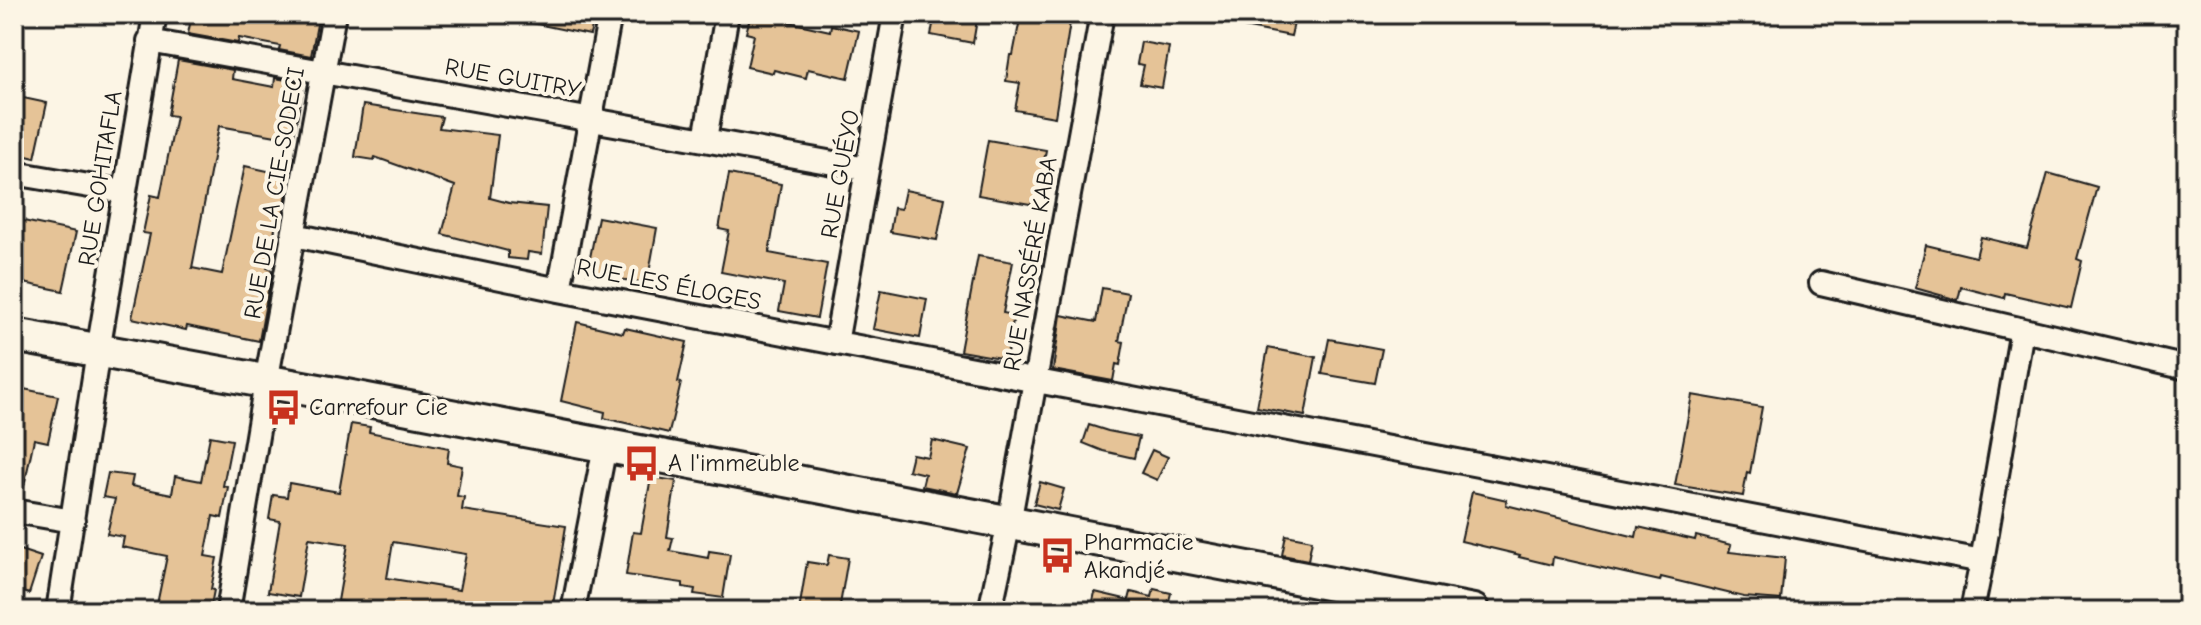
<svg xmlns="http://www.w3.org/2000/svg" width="2201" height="625" viewBox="0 0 2201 625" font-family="'Comic Neue',sans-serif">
<rect width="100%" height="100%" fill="#fcf5e5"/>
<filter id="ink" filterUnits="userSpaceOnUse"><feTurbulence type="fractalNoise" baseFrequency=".0125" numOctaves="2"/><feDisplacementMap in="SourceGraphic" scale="16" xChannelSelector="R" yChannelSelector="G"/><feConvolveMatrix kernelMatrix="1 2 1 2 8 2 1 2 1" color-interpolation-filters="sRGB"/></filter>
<g filter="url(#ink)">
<path fill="#e5c397" stroke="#1c1c1c" stroke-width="2" fill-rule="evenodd" d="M 192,14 L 319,14 L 311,56 L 279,50 L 280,46 L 239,38 L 238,43 L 188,34 Z
M 528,14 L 595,14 L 590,35 L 527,22 Z
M 751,14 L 766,14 L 786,19 L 785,21 L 830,31 L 831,25 L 859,31 L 848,78 L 808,69 L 806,78 L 774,70 L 773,73 L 747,67 L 754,35 L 746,33 Z
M 935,14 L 978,14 L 973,43 L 931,35 Z
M 1021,14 L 1058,14 L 1071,16 L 1055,117 L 1015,110 L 1020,83 L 1006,81 L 1010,55 L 1013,55 Z
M 1222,14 L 1296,14 L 1291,36 L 1222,23 Z
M 1141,42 L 1169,47 L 1162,88 L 1140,84 L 1144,65 L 1137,64 Z
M 178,60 L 233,70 L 232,79 L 274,87 L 275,78 L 304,83 L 293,139 L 219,126 L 192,268 L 222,274 L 245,166 L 290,176 L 283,215 L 278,214 L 267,268 L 272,270 L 259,341 L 187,326 L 186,330 L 132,318 L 150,234 L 143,233 L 151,195 L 160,197 L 176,116 L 168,115 Z
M 14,96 L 47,103 L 35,158 L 14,153 Z
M 363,105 L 442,117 L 439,128 L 498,135 L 490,198 L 509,203 L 547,207 L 542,254 L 528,252 L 527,260 L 508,258 L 508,251 L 442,234 L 455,186 L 375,157 L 374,160 L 355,157 Z
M 988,140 L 1046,150 L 1036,205 L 978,195 Z
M 2048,173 L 2097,187 L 2077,259 L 2082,261 L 2071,308 L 2005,293 L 2004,298 L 1961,287 L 1958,300 L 1915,288 L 1926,245 L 1976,257 L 1981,237 L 2027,248 Z
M 729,174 L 781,184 L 769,253 L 827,264 L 817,318 L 779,311 L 784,284 L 721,272 L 729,231 L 719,229 Z
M 905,190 L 945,198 L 937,240 L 890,232 L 894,208 L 901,209 Z
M 598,217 L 657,228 L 647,284 L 587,273 Z
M 14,219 L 76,232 L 63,291 L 14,281 Z
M 978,256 L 1013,262 L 1003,313 L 1014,315 L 1006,359 L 960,351 Z
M 1102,288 L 1128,293 L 1119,341 L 1124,342 L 1120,365 L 1116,364 L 1113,381 L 1053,370 L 1061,315 L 1096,322 Z
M 881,290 L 927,299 L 920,338 L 873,329 Z
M 577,322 L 623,333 L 625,328 L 687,342 L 678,382 L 681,383 L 669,433 L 604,418 L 605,412 L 561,401 Z
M 1329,339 L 1382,349 L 1375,383 L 1322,374 Z
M 1268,348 L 1316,357 L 1305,416 L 1257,407 Z
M 14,387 L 58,396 L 48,442 L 34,439 L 22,496 L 14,495 Z
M 1692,395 L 1762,407 L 1750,473 L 1747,472 L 1743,496 L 1675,485 Z
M 351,424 L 370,427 L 369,432 L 449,448 L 447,463 L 462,466 L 457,496 L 464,497 L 462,510 L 566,526 L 552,611 L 397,611 L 338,601 L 348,544 L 309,538 L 299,597 L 268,592 L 280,521 L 269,519 L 273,495 L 287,497 L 289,483 L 339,492 ZM 393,542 L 466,554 L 459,590 L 387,578 Z
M 1089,425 L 1108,431 L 1139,437 L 1134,458 L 1103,451 L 1083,443 Z
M 210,436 L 232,440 L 223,486 L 228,487 L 222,518 L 213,516 L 205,556 L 217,558 L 211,589 L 214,590 L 210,611 L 167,611 L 156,609 L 167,556 L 122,547 L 124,537 L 107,534 L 115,499 L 103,497 L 108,473 L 133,476 L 131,486 L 172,494 L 175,476 L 201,481 Z
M 932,440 L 970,449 L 957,493 L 922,486 L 925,474 L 908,470 L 912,454 L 928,457 Z
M 1152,450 L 1168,457 L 1157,480 L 1141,473 Z
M 651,477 L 676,481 L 667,537 L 673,538 L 670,551 L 708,558 L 709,551 L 730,554 L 723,598 L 694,594 L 695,589 L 683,587 L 683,583 L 626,575 L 633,532 L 641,533 Z
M 1040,482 L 1064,489 L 1058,510 L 1034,504 Z
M 1472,492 L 1507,500 L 1506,505 L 1636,537 L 1638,527 L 1695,540 L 1696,536 L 1731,545 L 1729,552 L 1785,558 L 1781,600 L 1744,597 L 1661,577 L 1660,581 L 1553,557 L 1552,565 L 1519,557 L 1520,555 L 1461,541 Z
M 1286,535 L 1312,540 L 1308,560 L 1282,555 Z
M 14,548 L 41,557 L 29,594 L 14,589 Z
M 829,555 L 848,558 L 839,611 L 799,611 L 807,562 L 827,565 Z
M 1154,589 L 1171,593 L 1169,601 L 1181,604 L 1180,611 L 1091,611 L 1095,592 L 1129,600 L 1131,592 L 1152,597 Z"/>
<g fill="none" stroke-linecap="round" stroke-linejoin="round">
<defs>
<path id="street" d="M 149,41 L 867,169
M 705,139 L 727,14
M 14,173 L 124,192
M 294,235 L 559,290 L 1982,561 L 1972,611
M 1821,283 L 2187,368
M 559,290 L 610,14
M 836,343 L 895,14
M 14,511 L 73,521
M 1982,561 L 2022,330
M 58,611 L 98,351 L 155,14
M 228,611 L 266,382 L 334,14
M 573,611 L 605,446
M 990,611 L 1009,523 L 1102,14"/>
<path id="secondary" d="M 14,335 L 346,396 L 1473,611"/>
</defs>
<use href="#street" stroke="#1c1c1c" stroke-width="28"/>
<use href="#secondary" stroke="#1c1c1c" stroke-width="38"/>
<use href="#street" stroke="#fcf5e5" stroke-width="22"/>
<use href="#secondary" stroke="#fcf5e5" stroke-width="32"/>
</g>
</g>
<defs>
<symbol id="bus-bare" viewBox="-9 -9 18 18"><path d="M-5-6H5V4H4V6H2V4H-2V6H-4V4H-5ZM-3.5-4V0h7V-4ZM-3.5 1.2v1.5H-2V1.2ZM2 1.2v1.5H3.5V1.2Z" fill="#c8321e" stroke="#fcf5e5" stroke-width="2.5" paint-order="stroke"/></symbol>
</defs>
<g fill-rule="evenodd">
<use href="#bus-bare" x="258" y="382" width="51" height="51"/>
<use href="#bus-bare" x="616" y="438" width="51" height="51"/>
<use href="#bus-bare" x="1032" y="530" width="51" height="51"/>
</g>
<g text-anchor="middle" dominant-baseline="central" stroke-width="8" stroke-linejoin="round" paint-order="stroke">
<g font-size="24" fill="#1c1c1c" stroke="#fcf5e5">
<text transform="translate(513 78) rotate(10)">RUE GUITRY</text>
<text transform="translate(840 174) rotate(-80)">RUE GUÉYO</text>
<text transform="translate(100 178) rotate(-81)">RUE GOHITAFLA</text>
<text transform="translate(274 193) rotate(-80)">RUE DE LA CIE-SODECI</text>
<text transform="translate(1030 264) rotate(-80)">RUE NASSÉRÉ KABA</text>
<text transform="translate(669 284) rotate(11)">RUE LES ÉLOGES</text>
</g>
<g font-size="24" fill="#1c1c1c" stroke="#fcf5e5" text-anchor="start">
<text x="309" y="407">Carrefour Cie</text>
<text x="668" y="463">A l'immeuble</text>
<text x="1084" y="542">Pharmacie<tspan x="1084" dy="28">Akandjé</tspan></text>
</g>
</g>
<rect width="2201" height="625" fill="none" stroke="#fcf5e5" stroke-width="48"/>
<rect x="24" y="24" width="2153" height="577" fill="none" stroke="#1c1c1c" stroke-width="3" filter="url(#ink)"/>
</svg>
